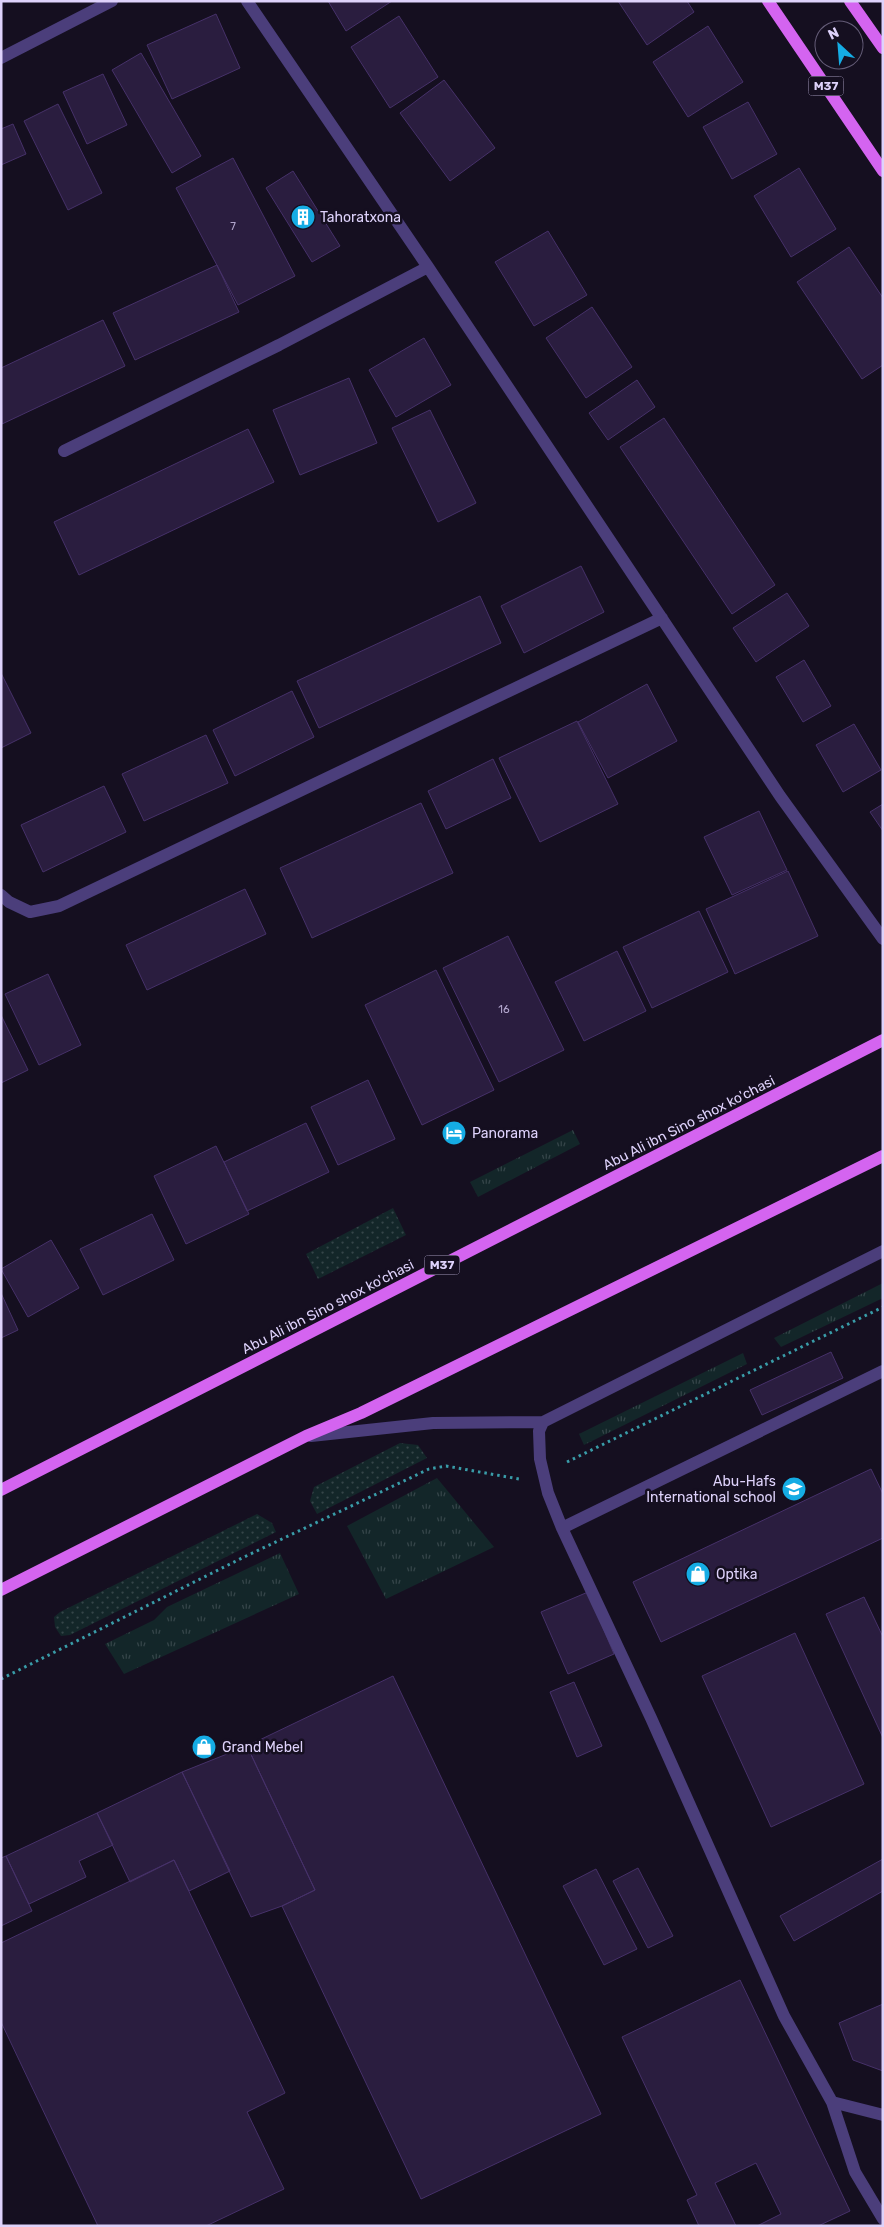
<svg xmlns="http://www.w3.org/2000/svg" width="884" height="2227" viewBox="0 0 884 2227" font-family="Rubik,sans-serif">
<defs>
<pattern id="grass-tufts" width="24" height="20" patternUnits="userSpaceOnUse" patternTransform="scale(1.25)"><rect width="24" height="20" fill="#132629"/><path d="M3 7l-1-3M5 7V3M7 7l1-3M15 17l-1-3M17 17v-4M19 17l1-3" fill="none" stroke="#354549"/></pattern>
<pattern id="garden-dots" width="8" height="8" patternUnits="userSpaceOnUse" patternTransform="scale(1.25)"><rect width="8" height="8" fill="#132629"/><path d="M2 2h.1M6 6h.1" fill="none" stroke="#354549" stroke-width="1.8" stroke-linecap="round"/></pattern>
</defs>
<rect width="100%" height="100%" fill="#150f20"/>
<path fill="url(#grass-tufts)" d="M 573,1130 L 580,1144 L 478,1197 L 470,1182 Z
M 883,1283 L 883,1298 L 781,1347 L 774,1338 Z
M 743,1353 L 747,1364 L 584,1445 L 579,1434 Z
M 437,1478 L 494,1547 L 386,1599 L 347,1526 Z
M 280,1553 L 299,1594 L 124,1674 L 105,1644 L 154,1620 L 167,1607 Z"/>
<path fill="url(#garden-dots)" d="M 393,1208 L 406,1235 L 318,1279 L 306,1254 Z
M 400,1443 L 418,1445 L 427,1458 L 317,1514 L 310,1501 L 314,1487 Z
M 257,1514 L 272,1523 L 276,1532 L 70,1635 L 61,1636 L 55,1627 L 54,1617 L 60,1612 Z"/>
<path fill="#2a1d3f" stroke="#463169" d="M 328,1 L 392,1 L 346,31 Z
M 618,1 L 687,1 L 694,12 L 647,45 Z
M 216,14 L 240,68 L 172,99 L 147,45 Z
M 399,16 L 438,77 L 390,108 L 351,47 Z
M 708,26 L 743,82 L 688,117 L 653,62 Z
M 141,53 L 201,156 L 172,173 L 112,70 Z
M 103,74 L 127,125 L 87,144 L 63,92 Z
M 444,80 L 495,148 L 450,181 L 400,113 Z
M 748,102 L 777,154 L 732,179 L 703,127 Z
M 58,104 L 102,193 L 68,210 L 24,121 Z
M 13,124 L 26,154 L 1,165 L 1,129 Z
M 233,158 L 295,276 L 238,305 L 176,188 Z
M 799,168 L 836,229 L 791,257 L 754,196 Z
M 293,171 L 340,246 L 312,262 L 266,188 Z
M 548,231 L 587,295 L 534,326 L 495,262 Z
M 849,247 L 883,298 L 883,365 L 862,379 L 797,282 Z
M 217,265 L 239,312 L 135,360 L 113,313 Z
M 592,307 L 632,367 L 586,398 L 546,338 Z
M 103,320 L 125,366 L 2,424 L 1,368 Z
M 424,338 L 451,385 L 396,417 L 369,370 Z
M 349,378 L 377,443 L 300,475 L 273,410 Z
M 637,380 L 655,407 L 608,440 L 589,413 Z
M 430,410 L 476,503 L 438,522 L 392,428 Z
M 664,418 L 775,585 L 732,614 L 620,447 Z
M 248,429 L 274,482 L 79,575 L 54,522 Z
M 581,566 L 604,612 L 524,653 L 501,606 Z
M 787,593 L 809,626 L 756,662 L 733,628 Z
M 480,596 L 501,643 L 319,728 L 297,681 Z
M 804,660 L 831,706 L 803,722 L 776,677 Z
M 1,673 L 31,733 L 1,748 Z
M 647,684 L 677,741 L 608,778 L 578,722 Z
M 292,691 L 314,737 L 235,776 L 213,730 Z
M 577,721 L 618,804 L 540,842 L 499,758 Z
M 854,724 L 881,770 L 843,792 L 816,745 Z
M 206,735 L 228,783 L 144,821 L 122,774 Z
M 493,759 L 511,798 L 446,829 L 428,791 Z
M 104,786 L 126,832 L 43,872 L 21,825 Z
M 421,803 L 453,873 L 312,938 L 280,868 Z
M 883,804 L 883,831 L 870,812 Z
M 759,811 L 787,870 L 732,895 L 704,837 Z
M 788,871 L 818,936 L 735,974 L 706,909 Z
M 245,889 L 266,934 L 147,990 L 126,945 Z
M 699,911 L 728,972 L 652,1008 L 623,947 Z
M 508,936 L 564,1050 L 499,1082 L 443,968 Z
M 617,951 L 646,1011 L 584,1041 L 555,982 Z
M 436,970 L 494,1090 L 422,1125 L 365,1005 Z
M 48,974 L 81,1045 L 39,1065 L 5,994 Z
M 1,1015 L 28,1070 L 1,1083 Z
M 368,1080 L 395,1139 L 338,1165 L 311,1107 Z
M 306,1123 L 329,1172 L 247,1211 L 224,1162 Z
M 216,1146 L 249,1214 L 186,1244 L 154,1176 Z
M 152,1214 L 174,1260 L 103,1295 L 80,1249 Z
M 51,1240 L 79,1288 L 28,1317 L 1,1269 Z
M 1,1293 L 18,1330 L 1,1338 Z
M 831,1352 L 843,1378 L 762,1415 L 750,1390 Z
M 871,1469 L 883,1494 L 883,1538 L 661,1642 L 633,1582 Z
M 588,1592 L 614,1654 L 568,1674 L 541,1612 Z
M 864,1597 L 883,1637 L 883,1738 L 826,1614 Z
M 795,1633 L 864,1784 L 771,1827 L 702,1676 Z
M 393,1676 L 601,2114 L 421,2199 L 282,1906 L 315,1890 L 247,1746 Z
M 574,1682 L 602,1746 L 577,1757 L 550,1692 Z
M 247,1746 L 315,1890 L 282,1906 L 251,1917 L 182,1772 Z
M 182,1772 L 230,1871 L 189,1891 L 174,1860 L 130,1882 L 97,1813 Z
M 97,1813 L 113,1845 L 79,1861 L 86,1877 L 29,1904 L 6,1856 Z
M 6,1856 L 32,1911 L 1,1926 L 1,1858 Z
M 883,1859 L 883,1891 L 794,1941 L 780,1916 Z
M 174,1860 L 285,2093 L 247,2112 L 284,2189 L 206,2226 L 98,2226 L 1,2022 L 1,1943 Z
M 638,1868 L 673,1936 L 648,1948 L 613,1881 Z
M 596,1869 L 637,1949 L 604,1965 L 563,1886 Z
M 740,1980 L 850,2211 L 818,2226 L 757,2226 L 781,2214 L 756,2163 L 715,2183 L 736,2226 L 699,2226 L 687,2200 L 697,2195 L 622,2037 Z
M 883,2004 L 883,2071 L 853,2060 L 839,2023 Z"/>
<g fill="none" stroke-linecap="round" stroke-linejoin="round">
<path stroke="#399ca8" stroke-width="3" stroke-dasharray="2.5 4" stroke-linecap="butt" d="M 567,1462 L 883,1307
M 1,1679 L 242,1558 L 429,1469 L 446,1466 L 519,1479"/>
<path stroke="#4b3e7b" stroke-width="12" d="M 247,1 L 428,267 L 780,796 L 883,939
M 1,58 L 112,1
M 64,451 L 279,345 L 428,267
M 1,895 L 9,902 L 30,912 L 59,906 L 662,618
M 543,1422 L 539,1431 L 540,1459 L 548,1493 L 562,1528 L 651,1718 L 784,2016 L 832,2102 L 883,2115
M 311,1436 L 433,1423 L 543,1422 L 883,1251
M 562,1528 L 883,1371
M 832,2102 L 855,2172 L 883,2219"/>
<path stroke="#d464f0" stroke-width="12" d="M 768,1 L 883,171
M 850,1 L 883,48
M 1,1490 L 883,1040
M 1,1590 L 306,1436 L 361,1413 L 883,1156"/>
</g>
<defs>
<symbol id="building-disc" viewBox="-11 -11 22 22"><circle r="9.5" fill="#15ace4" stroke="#150f20"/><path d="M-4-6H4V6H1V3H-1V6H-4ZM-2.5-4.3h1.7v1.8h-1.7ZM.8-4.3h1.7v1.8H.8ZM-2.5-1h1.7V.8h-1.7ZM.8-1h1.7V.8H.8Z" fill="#fff"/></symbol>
<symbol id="hotel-disc" viewBox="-11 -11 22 22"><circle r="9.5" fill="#15ace4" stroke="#150f20"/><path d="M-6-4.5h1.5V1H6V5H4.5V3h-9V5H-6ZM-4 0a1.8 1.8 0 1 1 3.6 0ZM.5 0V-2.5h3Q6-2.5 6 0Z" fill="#fff"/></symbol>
<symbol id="school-disc" viewBox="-11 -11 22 22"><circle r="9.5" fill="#15ace4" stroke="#150f20"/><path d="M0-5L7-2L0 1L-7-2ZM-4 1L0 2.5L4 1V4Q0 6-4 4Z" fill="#fff"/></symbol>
<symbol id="shop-disc" viewBox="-11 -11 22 22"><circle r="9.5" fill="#15ace4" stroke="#150f20"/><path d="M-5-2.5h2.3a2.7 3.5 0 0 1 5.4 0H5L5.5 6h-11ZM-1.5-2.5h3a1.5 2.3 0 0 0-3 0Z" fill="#fff"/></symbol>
</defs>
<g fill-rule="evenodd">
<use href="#building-disc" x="289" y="203" width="28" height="28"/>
<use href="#hotel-disc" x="440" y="1119" width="28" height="28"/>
<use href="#school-disc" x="780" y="1475" width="28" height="28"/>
<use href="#shop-disc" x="684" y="1560" width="28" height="28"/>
<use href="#shop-disc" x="190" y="1733" width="28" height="28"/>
</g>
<g text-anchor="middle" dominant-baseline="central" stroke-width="5" stroke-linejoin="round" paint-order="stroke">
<g font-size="11" fill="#b1a5cc">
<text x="233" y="226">7</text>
<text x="504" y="1009">16</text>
</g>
<g fill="#150f20" stroke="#a298b9" stroke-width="1">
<rect x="808.5" y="76.5" width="35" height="19" rx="4"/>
<rect x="424.5" y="1255.5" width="35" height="19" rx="4"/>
</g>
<g font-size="12" font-weight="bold" fill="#ded2fb">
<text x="826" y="86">M37</text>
<text x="442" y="1265">M37</text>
</g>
<g font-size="14" fill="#ded2fb" stroke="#150f20" text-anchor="start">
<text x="320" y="217">Tahoratxona</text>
<text x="472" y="1133">Panorama</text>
<text x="776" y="1481" text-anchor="end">Abu-Hafs<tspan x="776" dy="16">International school</tspan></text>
<text x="716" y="1574">Optika</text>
<text x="222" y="1747">Grand Mebel</text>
</g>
<g font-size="14" fill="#ded2fb" stroke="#150f20">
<text transform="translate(689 1123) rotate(-27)">Abu Ali ibn Sino shox ko'chasi</text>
<text transform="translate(328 1307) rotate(-27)">Abu Ali ibn Sino shox ko'chasi</text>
</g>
</g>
<rect width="884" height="2227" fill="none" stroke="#ded2fb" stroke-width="5"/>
<g transform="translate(839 45) rotate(334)"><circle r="24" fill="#150f20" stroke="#655d78"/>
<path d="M0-4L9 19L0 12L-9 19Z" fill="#15ace4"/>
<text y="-8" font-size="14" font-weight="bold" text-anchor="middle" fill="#ded2fb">N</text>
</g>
</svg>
